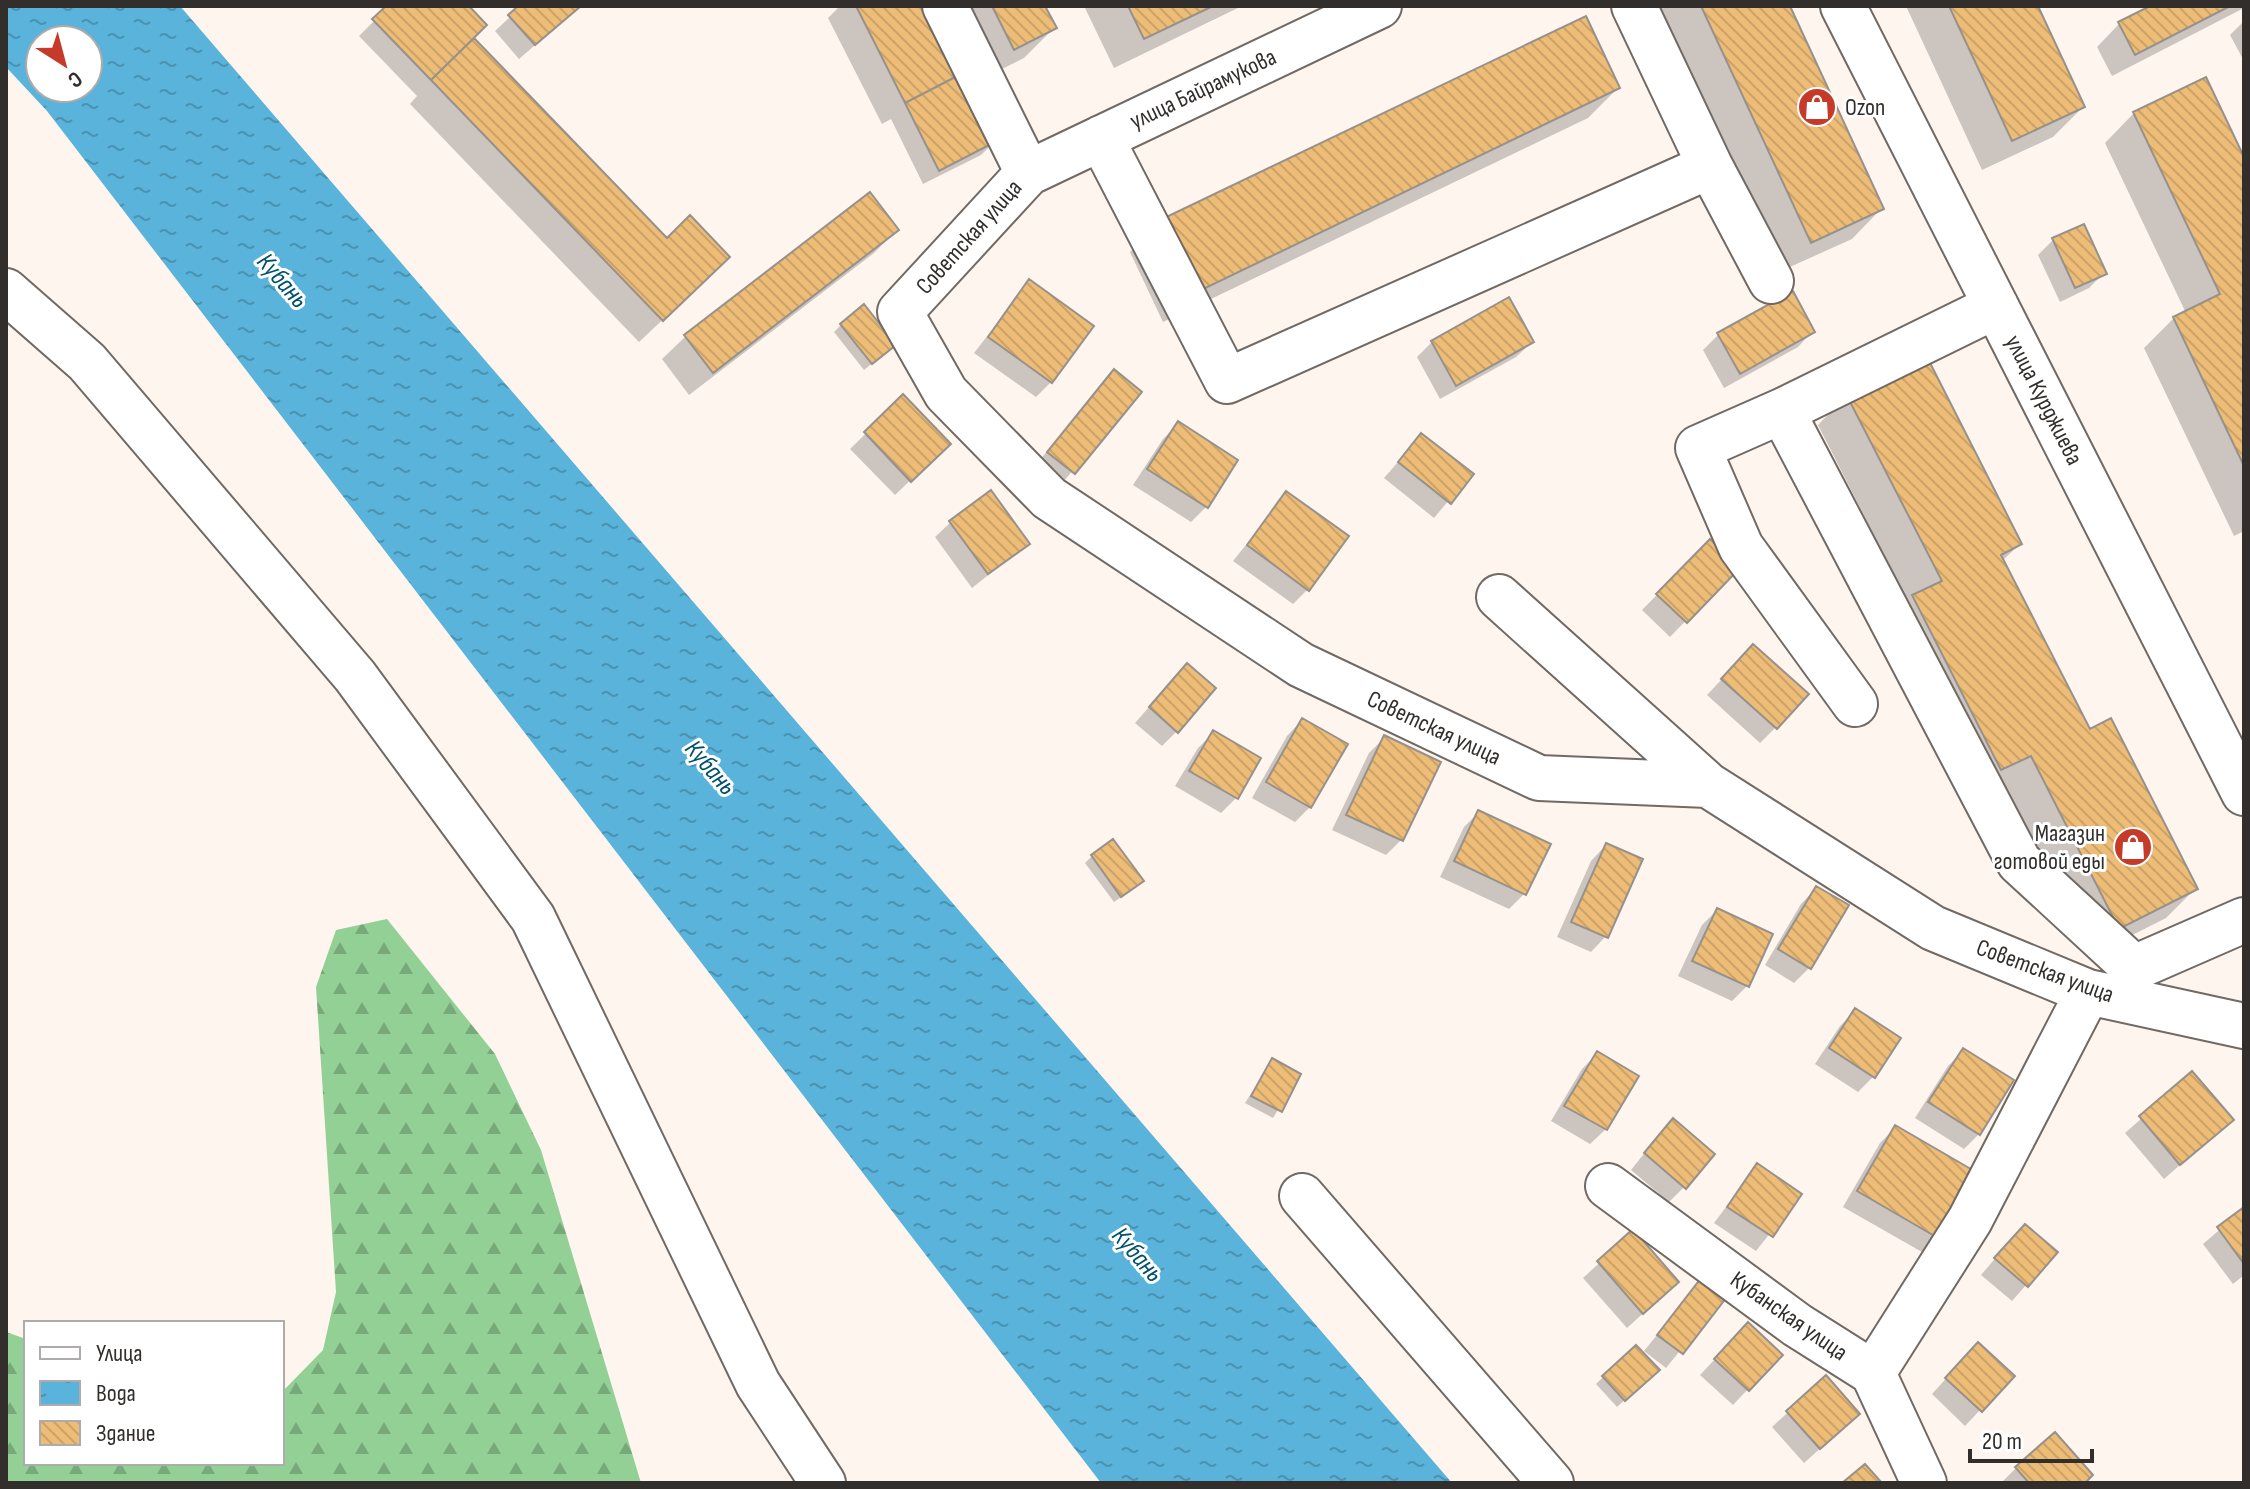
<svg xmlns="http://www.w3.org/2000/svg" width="2250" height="1489" viewBox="0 0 2250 1489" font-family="'Sofia Sans Condensed',sans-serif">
<defs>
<pattern id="forest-firs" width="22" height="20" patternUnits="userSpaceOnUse" patternTransform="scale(2)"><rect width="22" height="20" fill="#92d095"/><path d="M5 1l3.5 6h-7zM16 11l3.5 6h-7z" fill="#78a97a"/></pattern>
<pattern id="water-ripples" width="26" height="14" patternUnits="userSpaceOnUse" patternTransform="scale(2)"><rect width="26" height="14" fill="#59b3db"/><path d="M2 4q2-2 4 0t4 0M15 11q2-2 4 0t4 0" fill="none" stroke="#4a92b2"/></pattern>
<pattern id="building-back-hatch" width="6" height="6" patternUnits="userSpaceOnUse" patternTransform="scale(2)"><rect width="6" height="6" fill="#edbc77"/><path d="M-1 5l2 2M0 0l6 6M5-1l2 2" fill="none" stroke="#cca267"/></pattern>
</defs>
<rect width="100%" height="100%" fill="#fef5ef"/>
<path fill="url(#forest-firs)" d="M 387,919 L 495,1054 L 541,1150 L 641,1483 L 6,1483 L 6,1332 L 26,1339 L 26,1463 L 282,1463 L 282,1392 L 323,1350 L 336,1292 L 316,987 L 336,930 Z"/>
<path fill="url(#water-ripples)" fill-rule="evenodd" d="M 6,6 L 180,6 L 1452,1483 L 1101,1483 L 47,111 L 6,67 ZM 40,40 L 88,40 L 88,88 L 40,88 Z"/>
<path fill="#0003" d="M 389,6 L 467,6 L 472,38 L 705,280 L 639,342 L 410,104 L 417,96 L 359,36 Z
M 522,6 L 580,6 L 519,59 L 495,31 Z
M 840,6 L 929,6 L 996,140 L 981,155 L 923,184 L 891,119 L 882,124 L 828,18 Z
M 947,6 L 1043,6 L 1054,28 L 1024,58 L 984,78 Z
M 1084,6 L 1242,6 L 1114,68 Z
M 1658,6 L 1788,6 L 1881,209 L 1852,239 L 1781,271 Z
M 1906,6 L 2036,6 L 2083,107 L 2053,137 L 1982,170 Z
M 2154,6 L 2244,6 L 2244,8 L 2112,76 L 2097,47 L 2119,24 Z
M 2244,21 L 2244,61 L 2230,35 Z
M 1618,88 L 1588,118 L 1163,322 L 1130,252 L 1159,223 Z
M 2134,113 L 2244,161 L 2244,531 L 2234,536 L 2144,348 L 2174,318 L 2186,313 L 2105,143 Z
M 869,195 L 897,230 L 874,253 L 689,395 L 662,359 L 685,337 Z
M 2053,240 L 2104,273 L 2089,288 L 2060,302 L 2038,255 Z
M 1029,282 L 1051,382 L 1036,397 L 974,353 Z
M 841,325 L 886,352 L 864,370 L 834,332 Z
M 1813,331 L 1798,347 L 1724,388 L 1703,350 L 1718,335 Z
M 1432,342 L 1532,342 L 1516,357 L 1440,399 L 1417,357 Z
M 1114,372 L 1139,392 L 1058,488 L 1033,468 Z
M 1847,395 L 2020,544 L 2002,561 L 2089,731 L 2196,888 L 2166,918 L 2089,957 L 2001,784 L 1884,627 L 1908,602 L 1818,425 Z
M 903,397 L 948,444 L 895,495 L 850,449 Z
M 1178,424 L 1236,461 L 1206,507 L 1191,522 L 1133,485 L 1163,439 Z
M 1421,436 L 1471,474 L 1434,518 L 1384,478 Z
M 1287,494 L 1308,589 L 1293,604 L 1233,561 Z
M 951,522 L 1027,544 L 972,588 L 935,537 Z
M 1710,541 L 1737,568 L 1670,637 L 1642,610 Z
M 1738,662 L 1775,728 L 1760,743 L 1707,695 Z
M 1172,681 L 1177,731 L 1162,746 L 1135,723 Z
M 1302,720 L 1310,807 L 1295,822 L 1252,798 L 1287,736 Z
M 1213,733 L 1259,759 L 1236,798 L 1221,813 L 1175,786 L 1198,748 Z
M 1384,738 L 1401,840 L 1386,855 L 1332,830 L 1369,753 Z
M 1479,812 L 1524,894 L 1509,909 L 1440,877 L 1464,827 Z
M 1606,845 L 1606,936 L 1591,952 L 1557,937 L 1591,861 Z
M 1092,856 L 1134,888 L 1114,902 L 1085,863 Z
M 1816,888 L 1810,967 L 1794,983 L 1765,965 L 1801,904 Z
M 1717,910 L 1747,986 L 1732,1001 L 1678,976 L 1702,925 Z
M 1855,1011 L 1874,1076 L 1858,1092 L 1815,1064 L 1840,1026 Z
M 1963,1051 L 1979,1134 L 1964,1149 L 1915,1118 L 1948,1066 Z
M 1597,1054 L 1606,1129 L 1590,1144 L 1551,1121 L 1582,1069 Z
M 1272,1061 L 1299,1075 L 1273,1118 L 1245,1103 Z
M 2192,1074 L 2231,1120 L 2164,1179 L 2125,1133 Z
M 1895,1128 L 1937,1237 L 1922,1252 L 1843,1207 L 1880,1143 Z
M 1658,1136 L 1684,1187 L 1669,1202 L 1631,1170 Z
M 1757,1166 L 1800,1195 L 1756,1251 L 1714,1223 Z
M 2244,1209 L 2244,1275 L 2233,1284 L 2203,1244 Z
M 1633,1232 L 1661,1297 L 1627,1328 L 1583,1278 Z
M 2010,1241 L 2055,1252 L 2012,1301 L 1981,1275 Z
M 1708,1272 L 1730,1289 L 1666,1368 L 1644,1351 Z
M 1733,1340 L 1780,1355 L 1733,1405 L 1700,1375 Z
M 1963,1360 L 2012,1376 L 1965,1426 L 1932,1394 Z
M 1603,1377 L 1650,1377 L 1617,1407 L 1596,1384 Z
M 1825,1378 L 1842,1429 L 1804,1463 L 1772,1427 Z
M 2016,1468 L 2083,1483 L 2001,1483 Z"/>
<path fill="url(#building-back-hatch)" stroke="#96918a" stroke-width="2" d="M 386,6 L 469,6 L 487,25 L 431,80 L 372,19 Z
M 518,6 L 581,6 L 535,45 L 508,15 Z
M 856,6 L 931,6 L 965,72 L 905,103 Z
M 992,6 L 1045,6 L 1057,28 L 1014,50 Z
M 1128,6 L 1213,6 L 1144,39 Z
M 1701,6 L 1790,6 L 1884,209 L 1811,243 Z
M 1949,6 L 2038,6 L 2085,107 L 2012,141 Z
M 2150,6 L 2230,6 L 2135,55 L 2118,22 Z
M 1586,16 L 1620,88 L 1193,294 L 1158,221 Z
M 474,38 L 667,238 L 690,215 L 730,257 L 663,321 L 431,80 Z
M 965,72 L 999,140 L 939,171 L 905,103 Z
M 2206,77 L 2244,157 L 2244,466 L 2173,317 L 2220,294 L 2133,112 Z
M 870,192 L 899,230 L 713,373 L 684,335 Z
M 2084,224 L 2107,274 L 2075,288 L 2052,238 Z
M 1029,279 L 1094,326 L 1052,383 L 988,337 Z
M 1793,291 L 1815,332 L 1740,374 L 1717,333 Z
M 1509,297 L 1534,342 L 1456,386 L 1431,341 Z
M 864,304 L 896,345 L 872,364 L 840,324 Z
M 1925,353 L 2022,544 L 2001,555 L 2090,729 L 2111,718 L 2198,889 L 2119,929 L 2031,756 L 2001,770 L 1912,595 L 1942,581 L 1846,394 Z
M 1114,369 L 1142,392 L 1075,474 L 1047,452 Z
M 903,394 L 951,444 L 911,482 L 864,432 Z
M 1178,421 L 1238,460 L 1208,508 L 1147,469 Z
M 1421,433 L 1474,474 L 1451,504 L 1398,462 Z
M 991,490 L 1030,544 L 988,574 L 949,521 Z
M 1286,491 L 1349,536 L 1309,591 L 1247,545 Z
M 1710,539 L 1740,568 L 1687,623 L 1656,594 Z
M 1753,644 L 1809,694 L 1777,729 L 1721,679 Z
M 1187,663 L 1216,688 L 1178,733 L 1149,707 Z
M 1302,718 L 1348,744 L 1311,808 L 1266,782 Z
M 1213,730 L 1261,758 L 1238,799 L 1189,771 Z
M 1384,735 L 1441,762 L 1403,841 L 1346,815 Z
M 1478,810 L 1551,844 L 1526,895 L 1454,861 Z
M 1113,839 L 1144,881 L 1121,897 L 1091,855 Z
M 1606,843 L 1643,859 L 1608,938 L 1571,922 Z
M 1816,886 L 1849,905 L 1811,969 L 1778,949 Z
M 1717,908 L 1773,934 L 1749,987 L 1692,961 Z
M 1855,1008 L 1901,1038 L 1875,1078 L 1829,1048 Z
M 1963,1048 L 2014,1080 L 1980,1135 L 1928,1102 Z
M 1597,1051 L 1639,1076 L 1607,1130 L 1564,1106 Z
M 1272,1058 L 1301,1074 L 1282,1112 L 1251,1096 Z
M 2192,1071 L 2234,1120 L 2180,1165 L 2139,1116 Z
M 1673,1118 L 1715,1154 L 1686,1189 L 1644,1153 Z
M 1895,1125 L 1976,1172 L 1938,1238 L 1857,1191 Z
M 1757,1163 L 1802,1194 L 1773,1237 L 1727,1207 Z
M 2244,1207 L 2244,1264 L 2217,1227 Z
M 2025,1224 L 2058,1252 L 2028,1287 L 1994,1258 Z
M 1633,1229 L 1679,1282 L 1643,1314 L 1597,1261 Z
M 1708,1269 L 1733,1289 L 1683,1354 L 1657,1335 Z
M 1748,1322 L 1783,1355 L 1749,1391 L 1714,1359 Z
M 1978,1342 L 2015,1376 L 1982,1412 L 1945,1378 Z
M 1636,1345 L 1660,1370 L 1625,1401 L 1602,1376 Z
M 1826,1375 L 1860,1414 L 1820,1449 L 1786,1411 Z
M 2055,1432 L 2093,1475 L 2085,1483 L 2029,1483 L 2015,1467 Z
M 1865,1464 L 1882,1483 L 1842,1483 Z"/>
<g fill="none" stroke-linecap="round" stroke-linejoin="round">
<defs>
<path id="minor" d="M 945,6 L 1028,173
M 1379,6 L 1028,173 L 900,312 L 946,393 L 1049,498 L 1301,665 L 1539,778 L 1708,785 L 1933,928 L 2088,992 L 2244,1026
M 1843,6 L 2244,793
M 1101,138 L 1227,381 L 1710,166 L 1634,6
M 1710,166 L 1771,281
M 6,291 L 87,362 L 355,676 L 533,918 L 758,1384 L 823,1483
M 1996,306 L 1782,411 L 2019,862 L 2134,968 L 2244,920
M 1782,411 L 1698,448 L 1741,547 L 1855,704
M 1499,597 L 1708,785
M 1608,1186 L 1797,1325 L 1873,1373 L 1924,1483
M 1302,1196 L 1551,1483
M 1873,1373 L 1970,1220 L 2088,992"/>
</defs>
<use href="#minor" stroke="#706964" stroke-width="48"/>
<use href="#minor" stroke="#fff" stroke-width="44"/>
</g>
<defs>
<symbol id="shop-disc" viewBox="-11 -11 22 22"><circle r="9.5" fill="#c63a2a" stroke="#fff"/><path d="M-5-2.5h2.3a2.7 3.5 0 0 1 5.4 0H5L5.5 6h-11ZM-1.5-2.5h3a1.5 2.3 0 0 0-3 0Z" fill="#fff"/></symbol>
</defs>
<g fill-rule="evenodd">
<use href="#shop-disc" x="1795" y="85" width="44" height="44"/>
<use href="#shop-disc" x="2111" y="825" width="44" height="44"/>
</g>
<g text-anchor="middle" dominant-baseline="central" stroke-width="6" stroke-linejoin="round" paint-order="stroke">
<g font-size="24" fill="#312e2c" stroke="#fff">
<text transform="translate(1203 89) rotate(-25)">улица Байрамукова</text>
<text transform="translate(969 237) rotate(-48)">Советская улица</text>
<text transform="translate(2044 400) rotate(63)">улица Курджиева</text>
<text transform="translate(1434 728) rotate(25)">Советская улица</text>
<text transform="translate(2045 971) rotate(20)">Советская улица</text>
<text transform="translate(1789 1316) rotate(35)">Кубанская улица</text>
</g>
<g font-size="24" fill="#312e2c" stroke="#fff" text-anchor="start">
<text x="1845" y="107">Ozon</text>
<text x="2105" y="833" text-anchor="end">Магазин<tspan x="2105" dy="28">готовой еды</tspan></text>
</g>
<g font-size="26" font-style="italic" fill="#00516c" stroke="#fff">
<text transform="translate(282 281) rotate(49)">Кубань</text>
<text transform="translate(710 768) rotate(49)">Кубань</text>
<text transform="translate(1137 1255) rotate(49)">Кубань</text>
</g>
</g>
<rect width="2250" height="1489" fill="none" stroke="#312e2c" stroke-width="16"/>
<rect x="24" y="1321" width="260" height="144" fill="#ffffff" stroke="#adabab" stroke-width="2"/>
<rect x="40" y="1347" width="40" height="12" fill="#ffffff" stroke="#adabab" stroke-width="2"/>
<text x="96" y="1361" font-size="24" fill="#312e2c">Улица</text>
<rect x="40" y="1381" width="40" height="24" fill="url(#water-ripples)" stroke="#adabab" stroke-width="2"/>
<text x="96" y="1401" font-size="24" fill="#312e2c">Вода</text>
<rect x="40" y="1421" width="40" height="24" fill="url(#building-back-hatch)" stroke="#adabab" stroke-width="2"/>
<text x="96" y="1441" font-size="24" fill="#312e2c">Здание</text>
<g transform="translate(64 64) rotate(144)"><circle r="38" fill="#ffffff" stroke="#adabab" stroke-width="2"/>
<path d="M0-6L14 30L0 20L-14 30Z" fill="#c63a2a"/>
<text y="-12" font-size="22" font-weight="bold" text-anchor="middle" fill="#312e2c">С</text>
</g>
<path d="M1970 1449v12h122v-12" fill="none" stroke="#312e2c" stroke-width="4"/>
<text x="1982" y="1449" font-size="24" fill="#312e2c" stroke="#ffffff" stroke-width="6" paint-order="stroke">20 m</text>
</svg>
